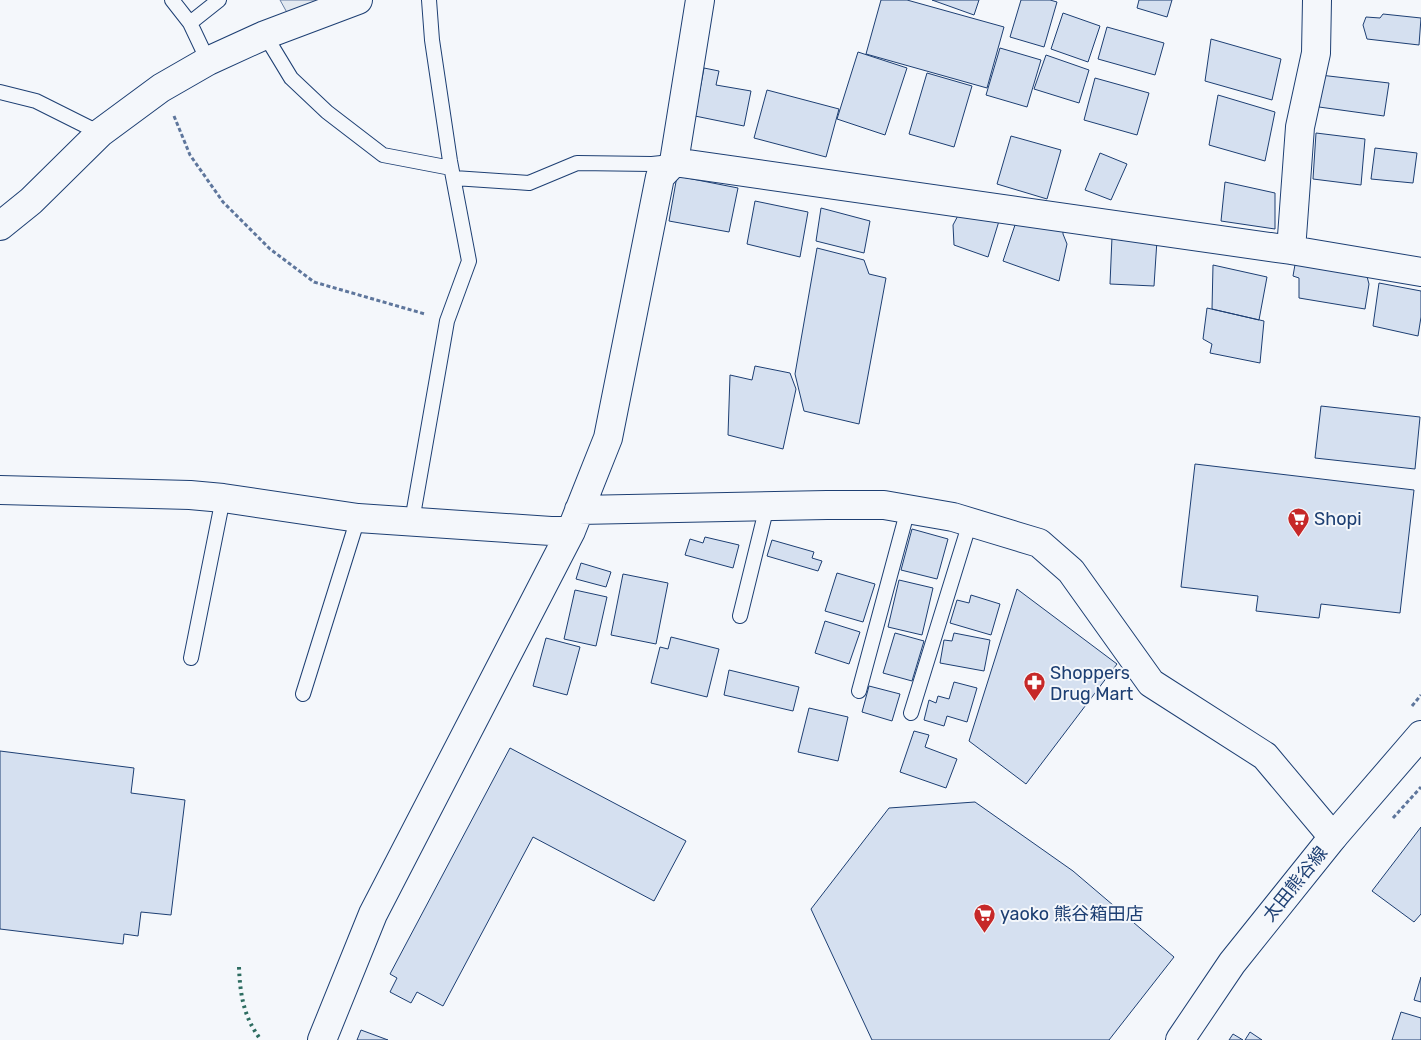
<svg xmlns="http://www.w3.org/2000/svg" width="1421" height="1040" viewBox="0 0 1421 1040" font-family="Rubik,'Noto Sans JP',sans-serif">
<rect width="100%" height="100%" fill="#f4f7fb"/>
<path fill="#e3e9f0" stroke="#687fa3" d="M 280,0 L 331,0 L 290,18 Z"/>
<path fill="#d5e0f0" stroke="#1d3f73" d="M 881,0 L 907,0 L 1004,27 L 987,88 L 866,54 Z
M 932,0 L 979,0 L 974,15 Z
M 1021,0 L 1050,0 L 1057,2 L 1044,47 L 1010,37 Z
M 1139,0 L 1172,0 L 1167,17 L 1137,8 Z
M 1063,13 L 1100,26 L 1088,62 L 1051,49 Z
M 1383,14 L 1421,18 L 1419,45 L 1367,39 L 1363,25 L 1366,17 L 1380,18 Z
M 1107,27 L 1164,43 L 1155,75 L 1098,59 Z
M 1211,39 L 1281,59 L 1272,100 L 1205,81 Z
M 1000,48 L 1041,60 L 1027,107 L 986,95 Z
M 858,52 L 907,68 L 885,135 L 837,119 Z
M 1046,55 L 1089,70 L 1079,103 L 1034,89 Z
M 704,68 L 719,71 L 716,85 L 751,91 L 744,126 L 695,116 Z
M 927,73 L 972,86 L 954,147 L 909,134 Z
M 1320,75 L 1389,83 L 1384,116 L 1319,107 Z
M 1095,78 L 1149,93 L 1137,135 L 1084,120 Z
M 767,90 L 839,109 L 826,157 L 754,138 Z
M 1218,95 L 1275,112 L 1265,161 L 1209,145 Z
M 1316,133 L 1365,139 L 1361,185 L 1313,179 Z
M 1011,136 L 1061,150 L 1047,199 L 997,184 Z
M 1375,148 L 1417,153 L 1413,183 L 1371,179 Z
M 1100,153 L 1127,164 L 1111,200 L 1085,190 Z
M 677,176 L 738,188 L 729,232 L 669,221 Z
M 1225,182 L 1275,193 L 1275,229 L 1221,221 Z
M 755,201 L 808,212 L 800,257 L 747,244 Z
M 821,208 L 870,221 L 864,253 L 816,241 Z
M 962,208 L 999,221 L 988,257 L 954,245 L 953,225 Z
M 1019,213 L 1063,224 L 1063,234 L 1067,244 L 1059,281 L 1003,261 Z
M 1112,237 L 1157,240 L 1154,286 L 1110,284 Z
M 817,248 L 864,260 L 869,274 L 886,278 L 859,424 L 804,411 L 795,374 Z
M 1296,259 L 1365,269 L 1369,284 L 1365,309 L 1299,298 L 1299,278 L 1293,276 Z
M 1213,265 L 1267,277 L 1259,320 L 1212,309 Z
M 1379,283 L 1421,291 L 1421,317 L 1418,336 L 1373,326 Z
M 1207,308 L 1264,321 L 1260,363 L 1210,353 L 1212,344 L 1203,339 Z
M 755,366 L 790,373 L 796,389 L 783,449 L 728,435 L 730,375 L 752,380 Z
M 1321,406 L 1420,417 L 1415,469 L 1315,458 Z
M 1195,464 L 1414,490 L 1400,613 L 1321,604 L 1319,618 L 1256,611 L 1258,596 L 1181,587 Z
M 912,529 L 948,539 L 937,579 L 901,570 Z
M 705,537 L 739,545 L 733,568 L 685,555 L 690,539 L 703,543 Z
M 772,540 L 814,552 L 812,558 L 822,561 L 818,571 L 767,556 Z
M 581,563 L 611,572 L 606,587 L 576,579 Z
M 837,573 L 875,584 L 863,622 L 825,611 Z
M 623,574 L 668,583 L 656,644 L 611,635 Z
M 899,580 L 933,588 L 922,635 L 888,627 Z
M 1017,589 L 1117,664 L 1026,784 L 969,741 Z
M 575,590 L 607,597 L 596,646 L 564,639 Z
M 971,595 L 1000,604 L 991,635 L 950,623 L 957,600 L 969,603 Z
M 825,621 L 860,632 L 849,664 L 815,653 Z
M 895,633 L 924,641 L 912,681 L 883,673 Z
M 954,633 L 990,640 L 984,671 L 940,663 L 944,640 L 952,641 Z
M 671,637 L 719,649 L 707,697 L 651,683 L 660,647 L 668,649 Z
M 546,638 L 580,647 L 567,695 L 533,686 Z
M 729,670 L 799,687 L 793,711 L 724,695 Z
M 954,682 L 977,688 L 967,722 L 947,716 L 944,726 L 924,720 L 929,700 L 936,703 L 938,696 L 949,699 Z
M 869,686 L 900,694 L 892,721 L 862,712 Z
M 809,708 L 848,717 L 838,761 L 798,752 Z
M 914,731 L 929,735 L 925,747 L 957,759 L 946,788 L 900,772 Z
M 510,748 L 686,841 L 654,901 L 533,837 L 443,1006 L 417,992 L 411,1003 L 390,992 L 397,978 L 390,974 Z
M 0,751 L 134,768 L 131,793 L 185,800 L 171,915 L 141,912 L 138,936 L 124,934 L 123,944 L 0,929 Z
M 975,802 L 1073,871 L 1174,957 L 1109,1040 L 872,1040 L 811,909 L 889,808 Z
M 1421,827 L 1421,914 L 1414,922 L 1372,891 Z
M 1421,977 L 1421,1002 L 1414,1000 Z
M 1401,1012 L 1421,1018 L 1421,1040 L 1392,1040 Z
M 361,1030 L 388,1040 L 357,1040 Z
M 1250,1032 L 1262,1040 L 1245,1040 Z
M 1233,1034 L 1243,1040 L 1229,1040 Z"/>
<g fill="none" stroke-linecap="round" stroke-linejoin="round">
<defs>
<path id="service" d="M 172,0 L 190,23 L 208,61
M 190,23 L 219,0
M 265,35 L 291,78 L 327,112 L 383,155 L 451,168
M 0,92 L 36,101 L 100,133
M 454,178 L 529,183 L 577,163 L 652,164 L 671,162
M 412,521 L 447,321 L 469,261 L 450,161 L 432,40 L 429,0
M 740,616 L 767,506
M 191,658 L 223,498
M 859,691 L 908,509
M 303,694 L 358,518
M 911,713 L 970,522"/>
<path id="minor" d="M 674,162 L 1291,250 L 1421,272
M 0,226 L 31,201 L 100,133 L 161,88 L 208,61 L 265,35 L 358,0
M 1291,250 L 1300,127 L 1316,53 L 1317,0
M 0,490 L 190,495 L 223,498 L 358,518 L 551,531 L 571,531
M 579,510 L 827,505 L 884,505 L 953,517 L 1039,543 L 1071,571 L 1151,683 L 1265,756 L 1333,837
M 322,1040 L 373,914 L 571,531 L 608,438 L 660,177 L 674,162 L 700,0"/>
<path id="secondary" d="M 1180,1040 L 1232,963 L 1333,837 L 1421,735"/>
</defs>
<use href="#service" stroke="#1d3f73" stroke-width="16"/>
<use href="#minor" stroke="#1d3f73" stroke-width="30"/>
<use href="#secondary" stroke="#1d3f73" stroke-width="30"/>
<path stroke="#5e769c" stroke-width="3" stroke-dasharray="4 2.5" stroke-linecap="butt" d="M 174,116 L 190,155 L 223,202 L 270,249 L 314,282 L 425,314
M 1412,706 L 1421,695
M 1393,818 L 1421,787"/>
<use href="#service" stroke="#f4f7fb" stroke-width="14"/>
<use href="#minor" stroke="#f4f7fb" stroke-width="28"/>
<use href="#secondary" stroke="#f4f7fb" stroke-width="28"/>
<path stroke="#2c6c60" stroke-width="4" stroke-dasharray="2.5 4" stroke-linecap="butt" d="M 239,967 C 240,995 244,1018 261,1040"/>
</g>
<defs>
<symbol id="supermarket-pin" viewBox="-11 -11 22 30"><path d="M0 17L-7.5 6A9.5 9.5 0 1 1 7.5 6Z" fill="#c62828" stroke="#f4f7fb"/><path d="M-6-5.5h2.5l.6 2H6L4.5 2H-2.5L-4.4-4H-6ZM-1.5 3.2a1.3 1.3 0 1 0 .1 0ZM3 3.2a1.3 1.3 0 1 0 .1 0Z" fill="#fff"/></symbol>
<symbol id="pharmacy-pin" viewBox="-11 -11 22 30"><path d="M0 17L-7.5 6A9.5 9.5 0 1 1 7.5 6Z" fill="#c62828" stroke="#f4f7fb"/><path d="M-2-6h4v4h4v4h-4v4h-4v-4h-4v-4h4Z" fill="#fff"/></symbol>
</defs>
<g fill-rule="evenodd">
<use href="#supermarket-pin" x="1286" y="506" width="25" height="34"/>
<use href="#pharmacy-pin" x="1022" y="670" width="25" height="34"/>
<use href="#supermarket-pin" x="972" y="902" width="25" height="34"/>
</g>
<g text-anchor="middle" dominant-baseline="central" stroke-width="4" stroke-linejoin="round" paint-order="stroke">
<g font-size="18" fill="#1d3f73" stroke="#f4f7fb" text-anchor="start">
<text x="1314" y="519">Shopi</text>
<text x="1050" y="673">Shoppers<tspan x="1050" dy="21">Drug Mart</tspan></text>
<text x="1000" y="914">yaoko 熊谷箱田店</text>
</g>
<g font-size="18" fill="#1d3f73" stroke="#f4f7fb">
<text transform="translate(1295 884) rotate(-51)">太田熊谷線</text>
</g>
</g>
</svg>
